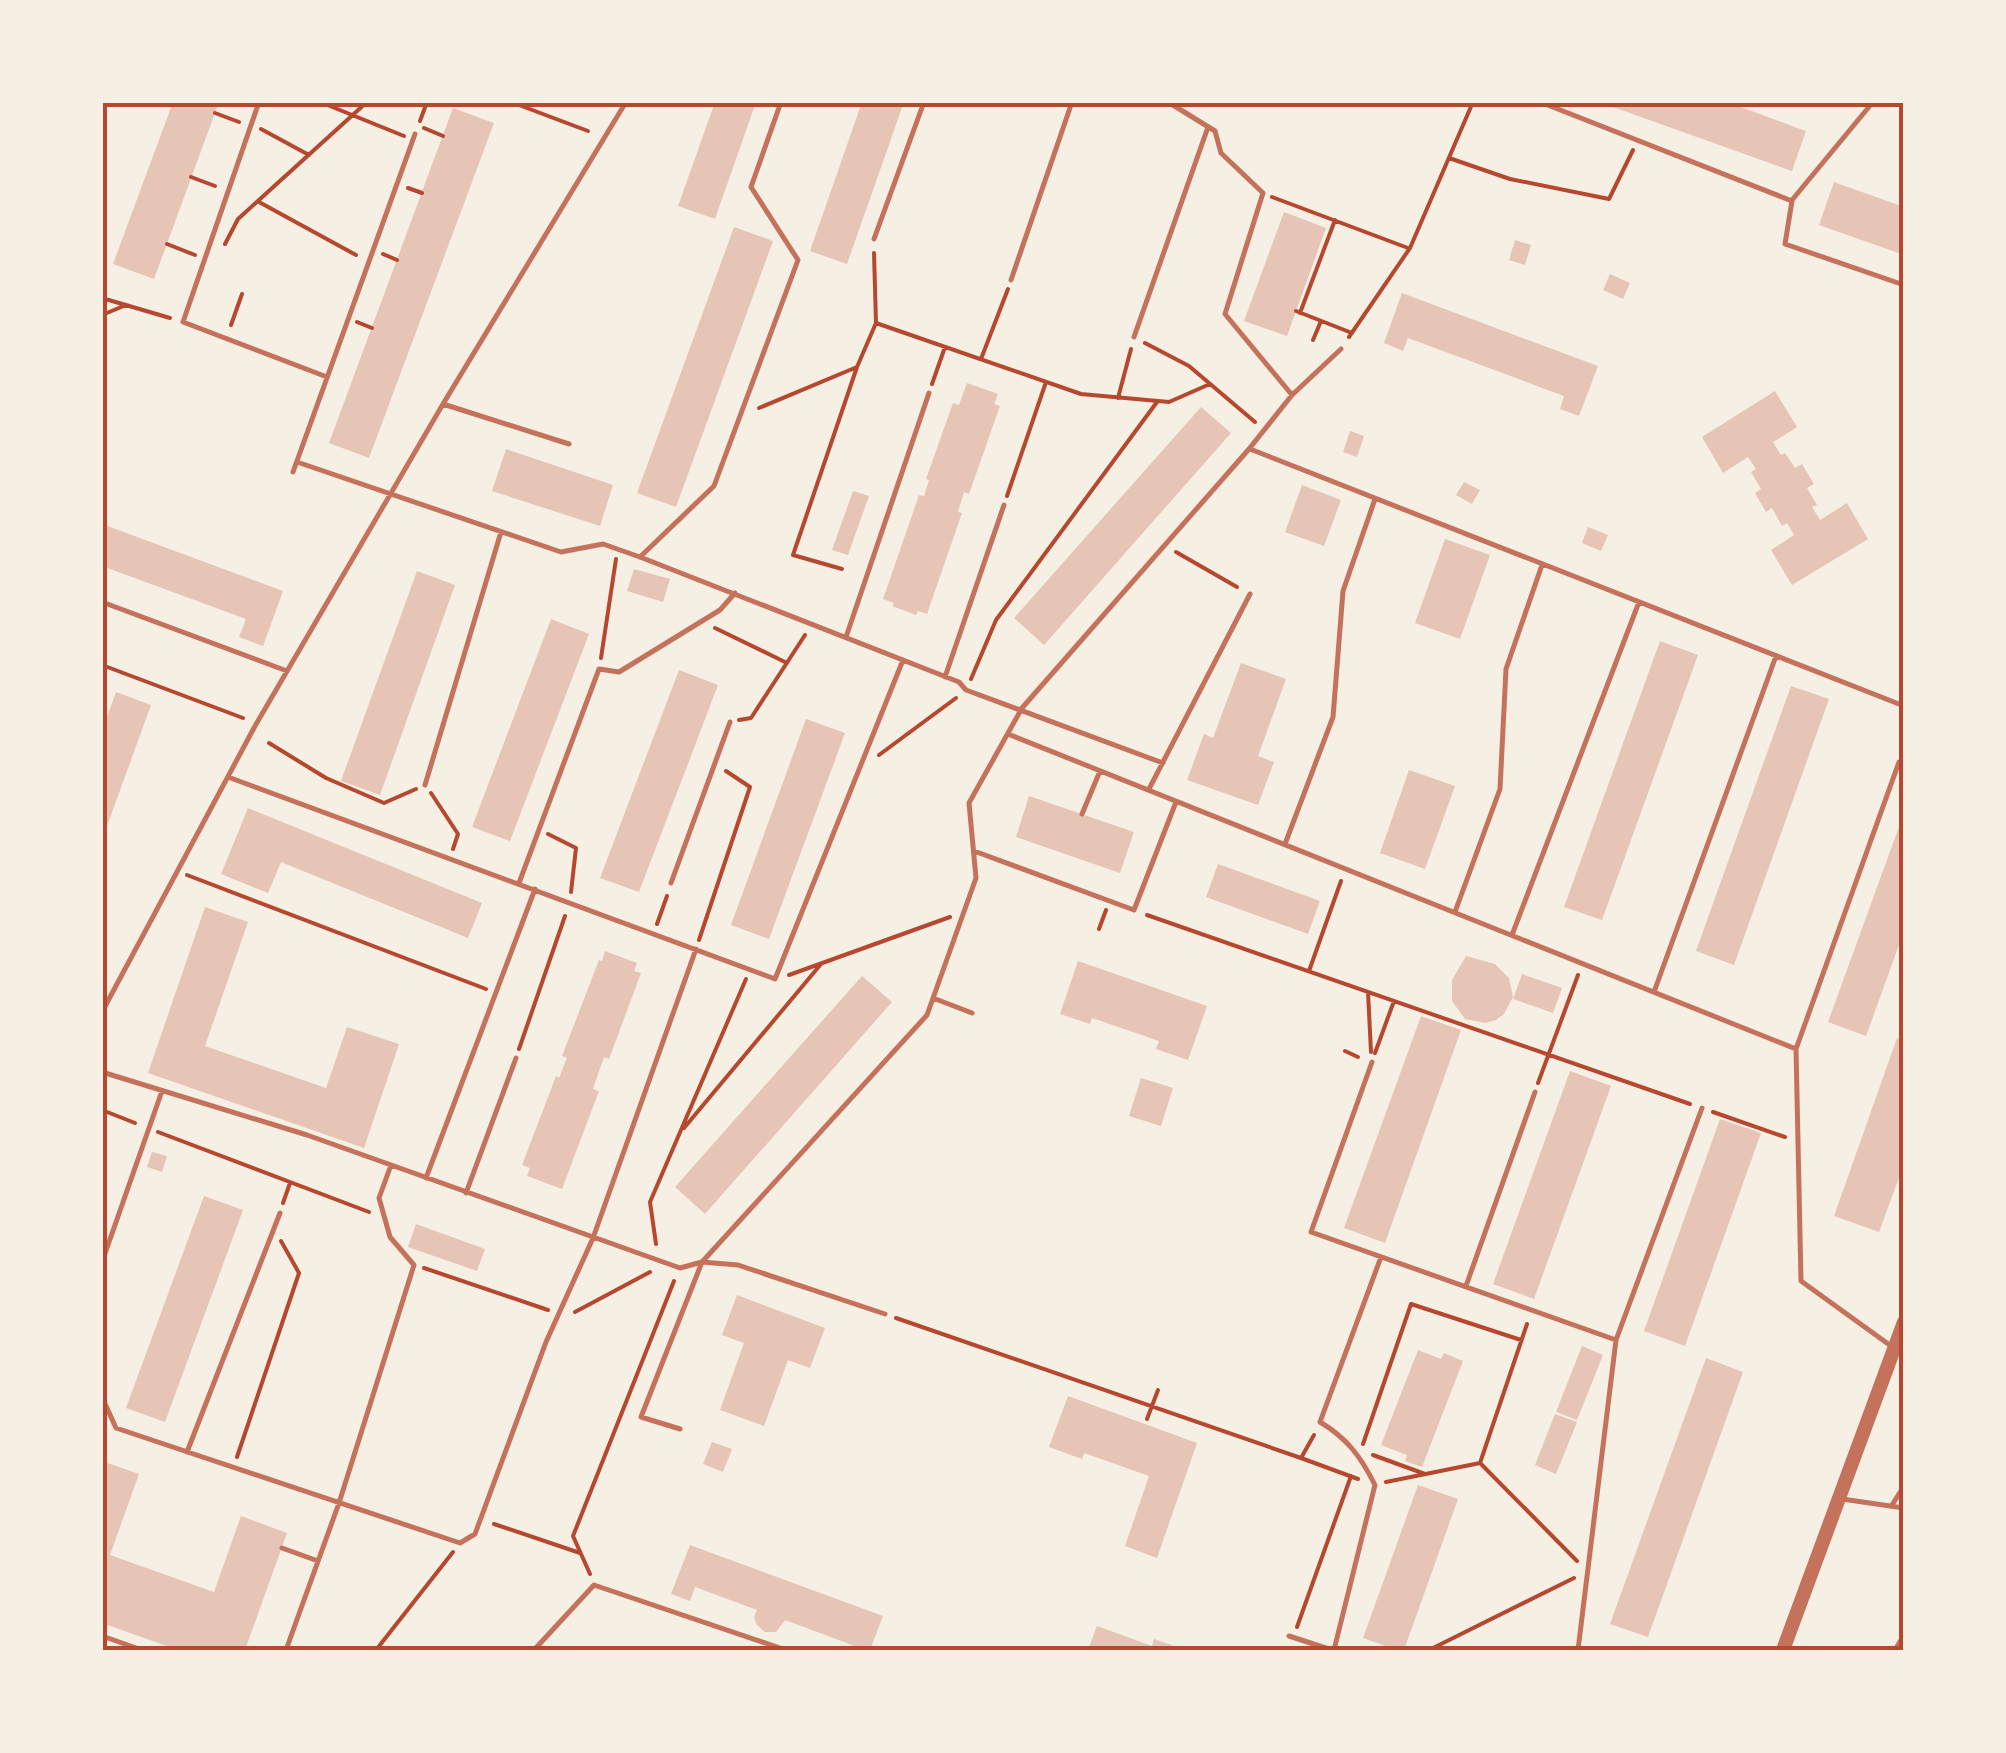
<svg xmlns="http://www.w3.org/2000/svg" width="2006" height="1753" viewBox="0 0 2006 1753" font-family="Arial,sans-serif">
<rect width="100%" height="100%" fill="#f6efe4"/>
<path fill="#e6c5b7" d="M 173,102 L 219,102 L 154,279 L 113,264 Z
M 715,102 L 756,102 L 715,219 L 678,206 Z
M 862,102 L 904,102 L 847,264 L 810,251 Z
M 1599,102 L 1727,102 L 1806,131 L 1792,171 Z
M 453,108 L 494,123 L 369,458 L 329,443 Z
M 1834,182 L 1904,207 L 1904,255 L 1819,225 Z
M 1284,212 L 1326,228 L 1287,336 L 1244,321 Z
M 734,227 L 773,241 L 676,507 L 637,493 Z
M 1515,240 L 1531,245 L 1525,265 L 1509,260 Z
M 1610,274 L 1630,283 L 1623,299 L 1603,290 Z
M 1402,293 L 1598,366 L 1579,416 L 1560,409 L 1564,396 L 1408,338 L 1403,351 L 1384,343 Z
M 967,383 L 998,394 L 994,404 L 1000,406 L 969,494 L 964,492 L 958,512 L 962,513 L 927,614 L 918,611 L 916,615 L 892,606 L 894,603 L 883,599 L 919,495 L 924,496 L 929,480 L 926,479 L 953,403 L 959,405 Z
M 1775,391 L 1797,427 L 1773,442 L 1781,455 L 1785,453 L 1795,468 L 1802,464 L 1814,484 L 1807,488 L 1817,505 L 1812,507 L 1820,520 L 1847,503 L 1868,539 L 1792,585 L 1771,550 L 1794,535 L 1787,523 L 1782,526 L 1772,508 L 1766,512 L 1755,493 L 1761,489 L 1751,472 L 1756,469 L 1748,457 L 1723,473 L 1702,437 Z
M 1201,407 L 1231,433 L 1044,645 L 1014,618 Z
M 1350,431 L 1364,436 L 1357,457 L 1343,452 Z
M 506,449 L 613,485 L 600,526 L 492,491 Z
M 1464,482 L 1480,490 L 1472,504 L 1456,495 Z
M 1302,485 L 1341,500 L 1324,546 L 1285,532 Z
M 853,491 L 869,496 L 848,555 L 832,550 Z
M 102,524 L 283,591 L 263,646 L 239,637 L 246,619 L 102,566 Z
M 1588,527 L 1608,535 L 1601,551 L 1582,543 Z
M 1445,539 L 1490,555 L 1460,639 L 1415,623 Z
M 634,569 L 670,579 L 663,602 L 627,591 Z
M 417,571 L 455,585 L 380,795 L 341,781 Z
M 551,619 L 589,634 L 510,841 L 472,827 Z
M 1660,641 L 1698,655 L 1602,920 L 1564,907 Z
M 1241,663 L 1286,679 L 1258,756 L 1274,762 L 1258,805 L 1187,780 L 1204,734 L 1213,738 Z
M 679,670 L 718,685 L 639,892 L 600,878 Z
M 1791,686 L 1829,699 L 1734,965 L 1696,951 Z
M 116,692 L 151,705 L 103,837 L 102,731 Z
M 806,719 L 845,733 L 769,939 L 731,925 Z
M 1409,770 L 1455,786 L 1425,869 L 1380,853 Z
M 1029,796 L 1134,832 L 1120,873 L 1016,837 Z
M 248,808 L 482,903 L 468,938 L 281,862 L 268,893 L 221,874 Z
M 1904,813 L 1904,931 L 1866,1036 L 1828,1022 Z
M 1218,864 L 1320,901 L 1308,934 L 1206,897 Z
M 205,907 L 248,922 L 205,1046 L 326,1088 L 347,1027 L 399,1044 L 364,1148 L 148,1073 Z
M 605,951 L 637,963 L 634,971 L 641,973 L 609,1059 L 604,1057 L 593,1089 L 599,1091 L 562,1189 L 527,1176 L 530,1168 L 522,1165 L 556,1076 L 559,1078 L 567,1058 L 562,1056 L 599,960 L 602,961 Z
M 1466,956 L 1495,964 L 1509,978 L 1513,997 L 1504,1014 L 1496,1020 L 1485,1023 L 1465,1019 L 1452,1001 L 1452,980 Z
M 1078,961 L 1207,1006 L 1188,1060 L 1156,1049 L 1159,1041 L 1092,1018 L 1090,1024 L 1060,1014 Z
M 1522,974 L 1562,988 L 1553,1013 L 1513,999 Z
M 862,976 L 892,1002 L 705,1214 L 675,1187 Z
M 1421,1016 L 1461,1030 L 1385,1243 L 1344,1228 Z
M 1897,1038 L 1904,1040 L 1904,1164 L 1879,1232 L 1834,1216 Z
M 1570,1071 L 1611,1086 L 1534,1299 L 1493,1284 Z
M 1141,1078 L 1173,1088 L 1161,1126 L 1129,1116 Z
M 1720,1119 L 1761,1133 L 1685,1346 L 1644,1331 Z
M 152,1152 L 167,1156 L 162,1172 L 147,1167 Z
M 204,1196 L 243,1210 L 165,1422 L 126,1408 Z
M 416,1224 L 485,1249 L 477,1271 L 408,1247 Z
M 737,1295 L 825,1328 L 810,1368 L 788,1360 L 764,1426 L 720,1410 L 744,1343 L 722,1335 Z
M 1582,1346 L 1603,1355 L 1577,1420 L 1556,1412 Z
M 1418,1350 L 1441,1359 L 1444,1353 L 1463,1361 L 1422,1467 L 1405,1461 L 1407,1455 L 1381,1445 Z
M 1706,1358 L 1743,1372 L 1648,1637 L 1610,1624 Z
M 1068,1396 L 1197,1443 L 1157,1558 L 1125,1546 L 1149,1476 L 1084,1453 L 1082,1459 L 1049,1447 Z
M 1555,1414 L 1577,1422 L 1556,1474 L 1535,1465 Z
M 712,1442 L 732,1449 L 723,1472 L 703,1464 Z
M 102,1461 L 139,1474 L 110,1555 L 214,1592 L 241,1516 L 287,1533 L 245,1650 L 178,1650 L 102,1623 Z
M 1418,1485 L 1458,1499 L 1404,1650 L 1397,1650 L 1363,1638 Z
M 690,1545 L 883,1616 L 870,1650 L 849,1650 L 852,1645 L 785,1620 L 776,1632 L 765,1632 L 757,1625 L 754,1617 L 757,1610 L 695,1587 L 690,1601 L 671,1594 Z
M 1097,1626 L 1152,1646 L 1154,1639 L 1172,1645 L 1170,1650 L 1088,1650 Z"/>
<g fill="none" stroke-linecap="round" stroke-linejoin="round">
<path stroke="#b5482f" stroke-width="4" d="M 320,102 L 404,136
M 511,102 L 588,131
M 215,113 L 239,122
M 420,121 L 427,102
M 424,128 L 443,136
M 261,129 L 309,155
M 1449,158 L 1510,179 L 1609,199 L 1633,150
M 191,177 L 215,186
M 408,188 L 422,193
M 1272,197 L 1408,248
M 259,202 L 356,255
M 167,244 L 195,255
M 225,244 L 238,219 L 367,102
M 874,253 L 876,323
M 383,254 L 397,260
M 102,298 L 170,318
M 1296,311 L 1352,333
M 1300,313 L 1335,220
M 102,315 L 126,305
M 357,322 L 372,328
M 231,325 L 242,294
M 1349,337 L 1410,248 L 1473,102
M 1313,340 L 1321,321
M 1145,343 L 1189,366 L 1255,422
M 981,359 L 1008,289
M 932,384 L 945,347
M 1118,398 L 1131,349
M 759,408 L 857,367 L 876,323 L 1081,394 L 1169,402 L 1210,384
M 1007,496 L 1046,382
M 1176,552 L 1237,587
M 842,569 L 793,555 L 857,367
M 715,628 L 787,663
M 601,658 L 616,559
M 102,665 L 243,718
M 971,679 L 996,620 L 1157,402
M 739,720 L 751,718 L 805,635
M 269,743 L 326,778 L 384,803 L 416,789
M 879,755 L 956,698
M 431,793 L 458,834 L 453,849
M 548,834 L 576,848 L 571,892
M 187,875 L 486,989
M 1147,915 L 1690,1104
M 657,924 L 667,896
M 1099,929 L 1106,910
M 699,940 L 750,787 L 726,771
M 1309,971 L 1341,881
M 789,975 L 950,917
M 1368,992 L 1371,1052
M 519,1049 L 565,916
M 1345,1051 L 1358,1057
M 1375,1053 L 1394,1001
M 1538,1083 L 1578,975
M 102,1110 L 135,1123
M 1713,1112 L 1785,1137
M 684,1128 L 821,964
M 158,1132 L 369,1212
M 283,1203 L 290,1183
M 656,1244 L 650,1202 L 746,979
M 424,1268 L 548,1310
M 575,1312 L 650,1272
M 896,1318 L 1301,1458 L 1314,1435
M 1527,1324 L 1480,1463 L 1577,1561
M 1147,1419 L 1158,1390
M 1363,1444 L 1411,1304 L 1521,1340
M 1373,1455 L 1425,1474
M 237,1457 L 299,1273 L 281,1241
M 1301,1458 L 1358,1479
M 1386,1482 L 1480,1463
M 494,1524 L 580,1553
M 590,1574 L 573,1536 L 674,1281
M 1297,1627 L 1351,1476
M 376,1650 L 453,1552
M 1429,1650 L 1574,1578"/>
<path stroke="#c5725c" stroke-width="5" d="M 259,102 L 183,322 L 327,377
M 1168,102 L 1215,131 L 1221,153 L 1263,193 L 1225,314 L 1292,395
M 1540,102 L 1792,201 L 1785,244 L 1904,285
M 1792,200 L 1873,102
M 874,239 L 924,102
M 1011,280 L 1072,102
M 1134,337 L 1208,127
M 443,404 L 569,444
M 1250,449 L 1904,706
M 297,462 L 561,552 L 603,544 L 640,557 L 959,682 L 966,690 L 1163,763
M 293,472 L 415,134
M 640,557 L 714,486 L 798,260 L 751,187 L 781,102
M 102,602 L 287,671
M 846,637 L 929,393
M 945,677 L 1004,505
M 1008,734 L 1796,1049 L 1801,1281 L 1891,1346
M 228,777 L 775,979 L 903,660
M 425,785 L 501,532
M 1149,789 L 1250,594
M 1082,814 L 1100,771
M 1285,844 L 1333,717 L 1343,591 L 1375,499
M 974,851 L 1134,910 L 1176,802
M 519,883 L 599,669 L 619,672 L 720,610 L 735,593
M 671,883 L 730,722
M 1455,912 L 1500,789 L 1506,669 L 1542,565
M 1512,935 L 1639,602
M 1654,992 L 1776,656
M 933,998 L 972,1013
M 102,1012 L 255,726 L 443,404 L 626,102
M 1796,1049 L 1899,762
M 1372,1062 L 1311,1232 L 1616,1340
M 102,1072 L 307,1135 L 680,1268 L 702,1262 L 927,1015 L 976,878 L 969,803 L 1022,708 L 1249,449 L 1292,395 L 1341,349
M 426,1178 L 535,889
M 466,1193 L 516,1058
M 102,1262 L 162,1091
M 1466,1286 L 1535,1092
M 102,1397 L 116,1428 L 460,1543 L 475,1534 L 546,1342 L 593,1238 L 696,949
M 680,1429 L 641,1417 L 702,1262 L 738,1265 L 885,1314
M 187,1452 L 280,1213
M 1842,1499 L 1904,1508
M 1892,1505 L 1904,1486
M 282,1548 L 318,1561
M 102,1636 L 142,1650
M 1289,1636 L 1332,1650
M 286,1650 L 339,1503 L 414,1265 L 390,1237 L 379,1198 L 391,1165
M 534,1650 L 594,1585 L 786,1650
M 1334,1650 L 1375,1485 C 1361,1457 1347,1438 1320,1422 L 1381,1257
M 1578,1650 L 1616,1340 L 1702,1108
M 1895,1650 L 1904,1635"/>
<path stroke="#c5725c" stroke-width="14" d="M 1783,1650 L 1904,1322"/>
</g>
<rect width="2006" height="1753" fill="none" stroke="#f6efe4" stroke-width="210"/>
<rect x="105" y="105" width="1796" height="1543" fill="none" stroke="#b5482f" stroke-width="4"/>
</svg>
